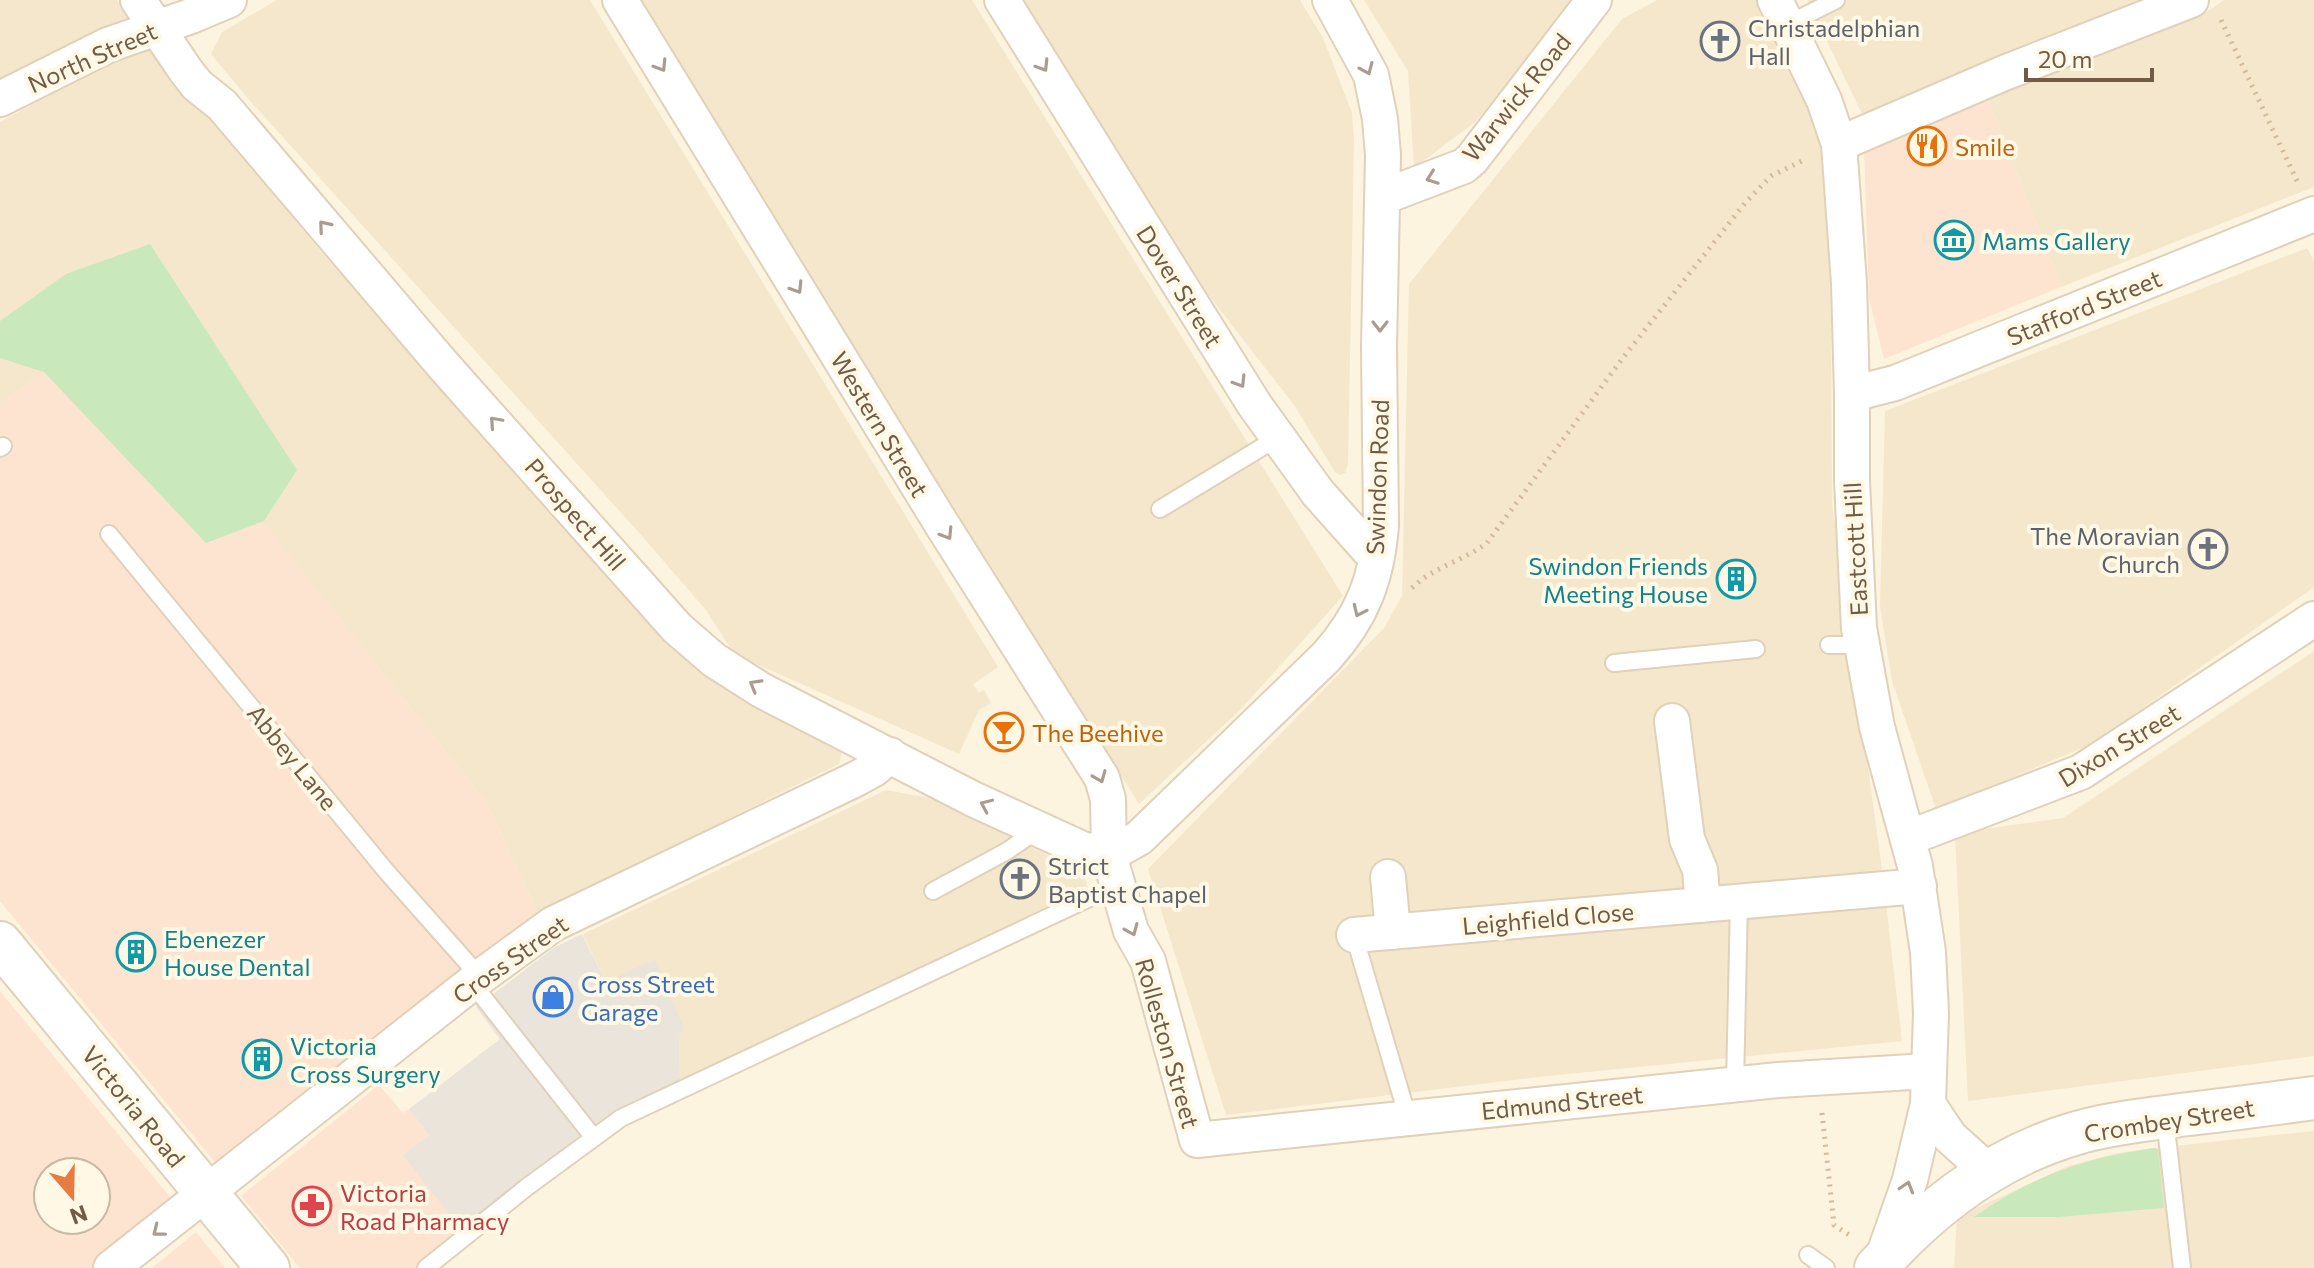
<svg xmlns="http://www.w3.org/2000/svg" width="2314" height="1268" viewBox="0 0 2314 1268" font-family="Commissioner,sans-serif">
<rect width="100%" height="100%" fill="#fcf4de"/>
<path fill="#f4e7cc" d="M 0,0 L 117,0 L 133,25 L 0,94 Z
M 277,0 L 590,0 L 998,667 L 973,684 L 979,693 L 984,690 L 991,703 L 979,710 L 959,754 L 734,654 L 706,610 L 641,535 L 245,95 L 211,54 L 222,32 Z
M 636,0 L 972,0 L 1343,596 L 1239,711 L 1139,804 Z
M 1021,0 L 1300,0 L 1323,38 L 1352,113 L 1354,140 L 1348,464 L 1345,473 L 1340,475 L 1335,472 L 1294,405 L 1183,262 Z
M 1364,0 L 1571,0 L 1532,59 L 1475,122 L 1414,168 L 1408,71 Z
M 1657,0 L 1759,0 L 1788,60 L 1826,154 L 1831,311 L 1832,504 L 1881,862 L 1902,1041 L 1547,1076 L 1226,1115 L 1148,869 L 1384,628 L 1402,596 L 1409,284 L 1622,19 Z
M 1807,0 L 2143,0 L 1862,114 Z
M 2224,0 L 2314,0 L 2314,187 L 2061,287 L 1986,93 L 2208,11 Z
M 149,45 L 322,253 L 562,517 L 844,744 L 839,764 L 538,913 L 486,802 L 106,325 L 0,404 L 0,122 L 97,69 Z
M 2307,248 L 2314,261 L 2314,587 L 2092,744 L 1936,809 L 1892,681 L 1880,606 L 1885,411 Z
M 2314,651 L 2314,1056 L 1968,1101 L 1955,833 L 2063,818 Z
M 886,790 L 934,799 L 1084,873 L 1089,893 L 680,1082 L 679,1036 L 606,982 L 583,934 Z
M 2314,1131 L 2314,1268 L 1954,1268 L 1957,1217 L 2068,1166 L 2117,1153 L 2154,1148 Z"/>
<path fill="#fde4d1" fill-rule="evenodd" d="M 1986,93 L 2061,287 L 1884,359 L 1869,298 L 1864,149 Z
M 106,324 L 486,802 L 538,913 L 351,1065 L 219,1167 L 0,901 L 0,404 Z
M 0,991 L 174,1202 L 92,1268 L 0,1268 ZM 48,1172 L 96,1172 L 96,1220 L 48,1220 Z
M 379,1085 L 403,1113 L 409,1109 L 429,1135 L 404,1155 L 462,1231 L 416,1268 L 300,1268 L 241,1196 Z
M 196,1232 L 225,1268 L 152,1268 Z"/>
<path fill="#eae4da" d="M 582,934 L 606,982 L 655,959 L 683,1026 L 679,1036 L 680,1082 L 619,1109 L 462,1231 L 403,1155 L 429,1135 L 409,1109 L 500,1039 L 476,1007 L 555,947 Z"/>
<path fill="#c9e9bd" d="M 150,244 L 297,470 L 264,521 L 206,543 L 44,372 L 0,358 L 0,321 L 66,274 Z
M 2154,1148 L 2158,1149 L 2164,1208 L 2058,1217 L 1974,1217 C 2032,1176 2084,1158 2154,1148 Z"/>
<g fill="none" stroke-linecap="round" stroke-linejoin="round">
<defs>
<path id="service" d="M 1788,24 L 1836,0
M 0,448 L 3,446
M 1160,509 L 1277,438
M 109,534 L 386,871 L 480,977
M 1829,645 L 1862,645
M 1614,663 L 1756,649
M 933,891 L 1007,851 L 1039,829
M 1354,935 L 1408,1118
M 472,983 L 594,1138
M 1735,1085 L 1739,902
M 2165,1119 L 2182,1268
M 1808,1255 L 1826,1268
M 426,1268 L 527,1187 L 621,1118 L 1117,885"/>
<path id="minor" d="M 138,0 L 186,71 L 197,85 L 222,105 L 443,365 L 677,628 L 714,660 L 761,690 L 973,799 L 1082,849 L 1109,855
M 620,0 L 941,523 L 1102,778 L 1108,799 L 1109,855 L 1131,931 L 1148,961 L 1197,1140 L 1778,1080 L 1928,1071
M 1002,0 L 1254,404 L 1318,493 L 1376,558
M 1775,0 L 1824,100 L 1839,144 L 1849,283 L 1852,394 L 1852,481 L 1859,628 L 1877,727 L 1915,866 L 1928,952 L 1931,1013 L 1928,1104 L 1910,1180 L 1883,1257
M 0,99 L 108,45 L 191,16 L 229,0
M 1839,144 L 2004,73 L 2191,0
M 1383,197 L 1464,166 L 1472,159 L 1594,0
M 1852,394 L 1895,383 L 2314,214
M 1672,721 L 1687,839 L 1700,870 L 1703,905
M 1908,838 L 2081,772 L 2314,619
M 1109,855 L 1139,838 L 1326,657 C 1362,617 1377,579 1381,525 L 1379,347 L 1383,155 L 1380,119 L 1371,75 L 1330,0
M 1388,877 L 1393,932
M 1354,935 L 1919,886
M 1928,1104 L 1950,1137 L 1988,1171
M 111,1268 L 472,983 L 553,924 L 856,779 L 874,769 L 890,755"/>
<path id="tertiary" d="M 0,943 L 268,1268
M 1876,1268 C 1931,1206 1996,1156 2077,1133 C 2110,1123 2146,1120 2180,1115 C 2225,1110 2269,1104 2314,1098"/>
</defs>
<use href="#service" stroke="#e0d1ba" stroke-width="20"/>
<use href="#minor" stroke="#e0d1ba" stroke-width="38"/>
<use href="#tertiary" stroke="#e0d1ba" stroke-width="46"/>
<path stroke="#d6b999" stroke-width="5" stroke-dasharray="2 6" stroke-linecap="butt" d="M 2221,20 L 2297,181
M 1412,588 C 1433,567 1463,561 1487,543 L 1622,359 L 1745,203 L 1771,176 L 1802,161
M 1822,1113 L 1834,1225 L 1849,1235"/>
<use href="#service" stroke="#fff" stroke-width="16"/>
<use href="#minor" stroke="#fff" stroke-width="34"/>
<use href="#tertiary" stroke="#fff" stroke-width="42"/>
</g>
<defs><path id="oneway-chevron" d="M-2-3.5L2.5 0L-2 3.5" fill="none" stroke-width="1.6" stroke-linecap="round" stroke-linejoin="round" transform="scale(2)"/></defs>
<g stroke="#aa9d90">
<use href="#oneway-chevron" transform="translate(661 66) rotate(58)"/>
<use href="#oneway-chevron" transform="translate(1043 66) rotate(58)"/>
<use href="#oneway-chevron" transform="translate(1367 69) rotate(67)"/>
<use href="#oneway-chevron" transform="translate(1432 178) rotate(160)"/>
<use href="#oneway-chevron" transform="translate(324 226) rotate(-130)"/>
<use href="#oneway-chevron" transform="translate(797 288) rotate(58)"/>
<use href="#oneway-chevron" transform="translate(1380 326) rotate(90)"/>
<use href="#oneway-chevron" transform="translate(1240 382) rotate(58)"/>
<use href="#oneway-chevron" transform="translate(495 422) rotate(-132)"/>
<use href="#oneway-chevron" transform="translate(947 534) rotate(58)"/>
<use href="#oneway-chevron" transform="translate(1359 611) rotate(115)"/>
<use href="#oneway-chevron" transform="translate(755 685) rotate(-150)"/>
<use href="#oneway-chevron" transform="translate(1100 777) rotate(68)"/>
<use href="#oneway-chevron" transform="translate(986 805) rotate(-156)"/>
<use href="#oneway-chevron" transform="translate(1132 930) rotate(67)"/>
<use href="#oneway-chevron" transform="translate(1907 1187) rotate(-73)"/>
<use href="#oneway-chevron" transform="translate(158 1231) rotate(142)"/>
</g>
<defs>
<symbol id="church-ring" viewBox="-11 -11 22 22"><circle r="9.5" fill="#fff8e4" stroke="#6b7280" stroke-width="1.5"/><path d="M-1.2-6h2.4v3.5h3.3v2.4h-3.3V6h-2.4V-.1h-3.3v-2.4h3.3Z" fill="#6b7280"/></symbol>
<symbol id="restaurant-ring" viewBox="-11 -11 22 22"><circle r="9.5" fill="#fff8e4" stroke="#e8710a" stroke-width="1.5"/><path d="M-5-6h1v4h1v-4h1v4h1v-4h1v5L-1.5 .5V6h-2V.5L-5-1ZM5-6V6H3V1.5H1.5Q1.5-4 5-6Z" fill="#e8710a"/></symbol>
<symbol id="museum-ring" viewBox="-11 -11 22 22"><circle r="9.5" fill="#fff8e4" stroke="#0f9aa8" stroke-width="1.5"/><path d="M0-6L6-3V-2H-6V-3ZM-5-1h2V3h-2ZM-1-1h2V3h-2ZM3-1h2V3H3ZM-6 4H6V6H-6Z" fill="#0f9aa8"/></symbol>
<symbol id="building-ring" viewBox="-11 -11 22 22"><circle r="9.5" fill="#fff8e4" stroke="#0f9aa8" stroke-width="1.5"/><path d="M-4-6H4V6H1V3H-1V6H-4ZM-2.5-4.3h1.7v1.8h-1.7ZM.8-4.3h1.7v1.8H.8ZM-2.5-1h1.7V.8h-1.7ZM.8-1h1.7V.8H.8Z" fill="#0f9aa8"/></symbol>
<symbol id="bar-ring" viewBox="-11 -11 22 22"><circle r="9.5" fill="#fff8e4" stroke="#e8710a" stroke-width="1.5"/><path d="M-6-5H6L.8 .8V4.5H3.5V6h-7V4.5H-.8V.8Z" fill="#e8710a"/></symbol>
<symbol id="shop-ring" viewBox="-11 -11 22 22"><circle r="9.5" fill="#fff8e4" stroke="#3f7fe0" stroke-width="1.5"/><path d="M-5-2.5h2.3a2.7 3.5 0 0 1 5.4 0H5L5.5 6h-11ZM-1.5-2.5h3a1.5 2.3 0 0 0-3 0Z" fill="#3f7fe0"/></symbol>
<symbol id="pharmacy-ring" viewBox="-11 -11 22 22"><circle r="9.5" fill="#fff8e4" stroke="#e0444e" stroke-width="1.5"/><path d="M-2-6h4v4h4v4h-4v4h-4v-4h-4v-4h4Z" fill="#e0444e"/></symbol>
</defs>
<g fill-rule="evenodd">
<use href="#church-ring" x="1698" y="19" width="44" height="44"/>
<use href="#restaurant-ring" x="1905" y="124" width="44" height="44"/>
<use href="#museum-ring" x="1932" y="218" width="44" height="44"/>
<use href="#church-ring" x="2186" y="527" width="44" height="44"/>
<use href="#building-ring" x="1714" y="557" width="44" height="44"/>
<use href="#bar-ring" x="982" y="710" width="44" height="44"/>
<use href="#church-ring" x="998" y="857" width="44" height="44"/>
<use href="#building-ring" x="114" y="930" width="44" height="44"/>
<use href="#shop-ring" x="531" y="975" width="44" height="44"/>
<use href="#building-ring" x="240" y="1037" width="44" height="44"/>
<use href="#pharmacy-ring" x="290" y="1184" width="44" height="44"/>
</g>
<g text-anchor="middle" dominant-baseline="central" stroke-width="8" stroke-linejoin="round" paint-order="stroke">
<g font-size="24" fill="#5b616d" stroke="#fff8e4" text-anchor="start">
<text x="1748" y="27">Christadelphian<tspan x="1748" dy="28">Hall</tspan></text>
<text x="2180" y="535" text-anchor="end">The Moravian<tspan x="2180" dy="28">Church</tspan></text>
<text x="1048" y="865">Strict<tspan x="1048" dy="28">Baptist Chapel</tspan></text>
</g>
<g font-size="24" fill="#715b46" stroke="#fff8e4">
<text transform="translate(92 57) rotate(-24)">North Street</text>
<text transform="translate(1516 97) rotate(-51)">Warwick Road</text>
<text transform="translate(1180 286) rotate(58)">Dover Street</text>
<text transform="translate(2084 307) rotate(-22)">Stafford Street</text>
<text transform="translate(880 424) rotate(59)">Western Street</text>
<text transform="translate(1377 477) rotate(-88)">Swindon Road</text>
<text transform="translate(576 514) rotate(49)">Prospect Hill</text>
<text transform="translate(1855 549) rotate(-93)">Eastcott Hill</text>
<text transform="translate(2119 745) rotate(-31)">Dixon Street</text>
<text transform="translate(293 757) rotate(51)">Abbey Lane</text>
<text transform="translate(1548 918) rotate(-5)">Leighfield Close</text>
<text transform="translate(510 959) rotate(-35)">Cross Street</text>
<text transform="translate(1168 1043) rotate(74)">Rolleston Street</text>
<text transform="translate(1562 1102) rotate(-6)">Edmund Street</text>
<text transform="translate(134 1106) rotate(51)">Victoria Road</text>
<text transform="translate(2169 1120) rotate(-9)">Crombey Street</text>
</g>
<g font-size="24" fill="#c56008" stroke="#fff8e4" text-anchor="start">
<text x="1955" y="146">Smile</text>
<text x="1032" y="732">The Beehive</text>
</g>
<g font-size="24" fill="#0d838f" stroke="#fff8e4" text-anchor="start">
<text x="1982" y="240">Mams Gallery</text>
<text x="1708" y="565" text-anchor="end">Swindon Friends<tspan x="1708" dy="28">Meeting House</tspan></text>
<text x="164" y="938">Ebenezer<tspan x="164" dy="28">House Dental</tspan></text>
<text x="290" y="1045">Victoria<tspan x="290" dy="28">Cross Surgery</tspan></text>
</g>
<g font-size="24" fill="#366cbe" stroke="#fff8e4" text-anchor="start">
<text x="581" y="983">Cross Street<tspan x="581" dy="28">Garage</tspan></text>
</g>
<g font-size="24" fill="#be3a42" stroke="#fff8e4" text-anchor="start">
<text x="340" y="1192">Victoria<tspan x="340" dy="28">Road Pharmacy</tspan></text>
</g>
</g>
<g transform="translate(72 1196) rotate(160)"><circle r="38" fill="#fff8e4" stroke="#c6b9a5" stroke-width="2"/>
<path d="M0-6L14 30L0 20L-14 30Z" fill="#e87c40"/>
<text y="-12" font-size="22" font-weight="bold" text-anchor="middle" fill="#715b46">N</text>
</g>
<path d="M2026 68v12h126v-12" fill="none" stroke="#715b46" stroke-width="4"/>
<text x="2038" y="68" font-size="24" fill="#715b46" stroke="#fff8e4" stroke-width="6" paint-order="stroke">20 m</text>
</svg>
